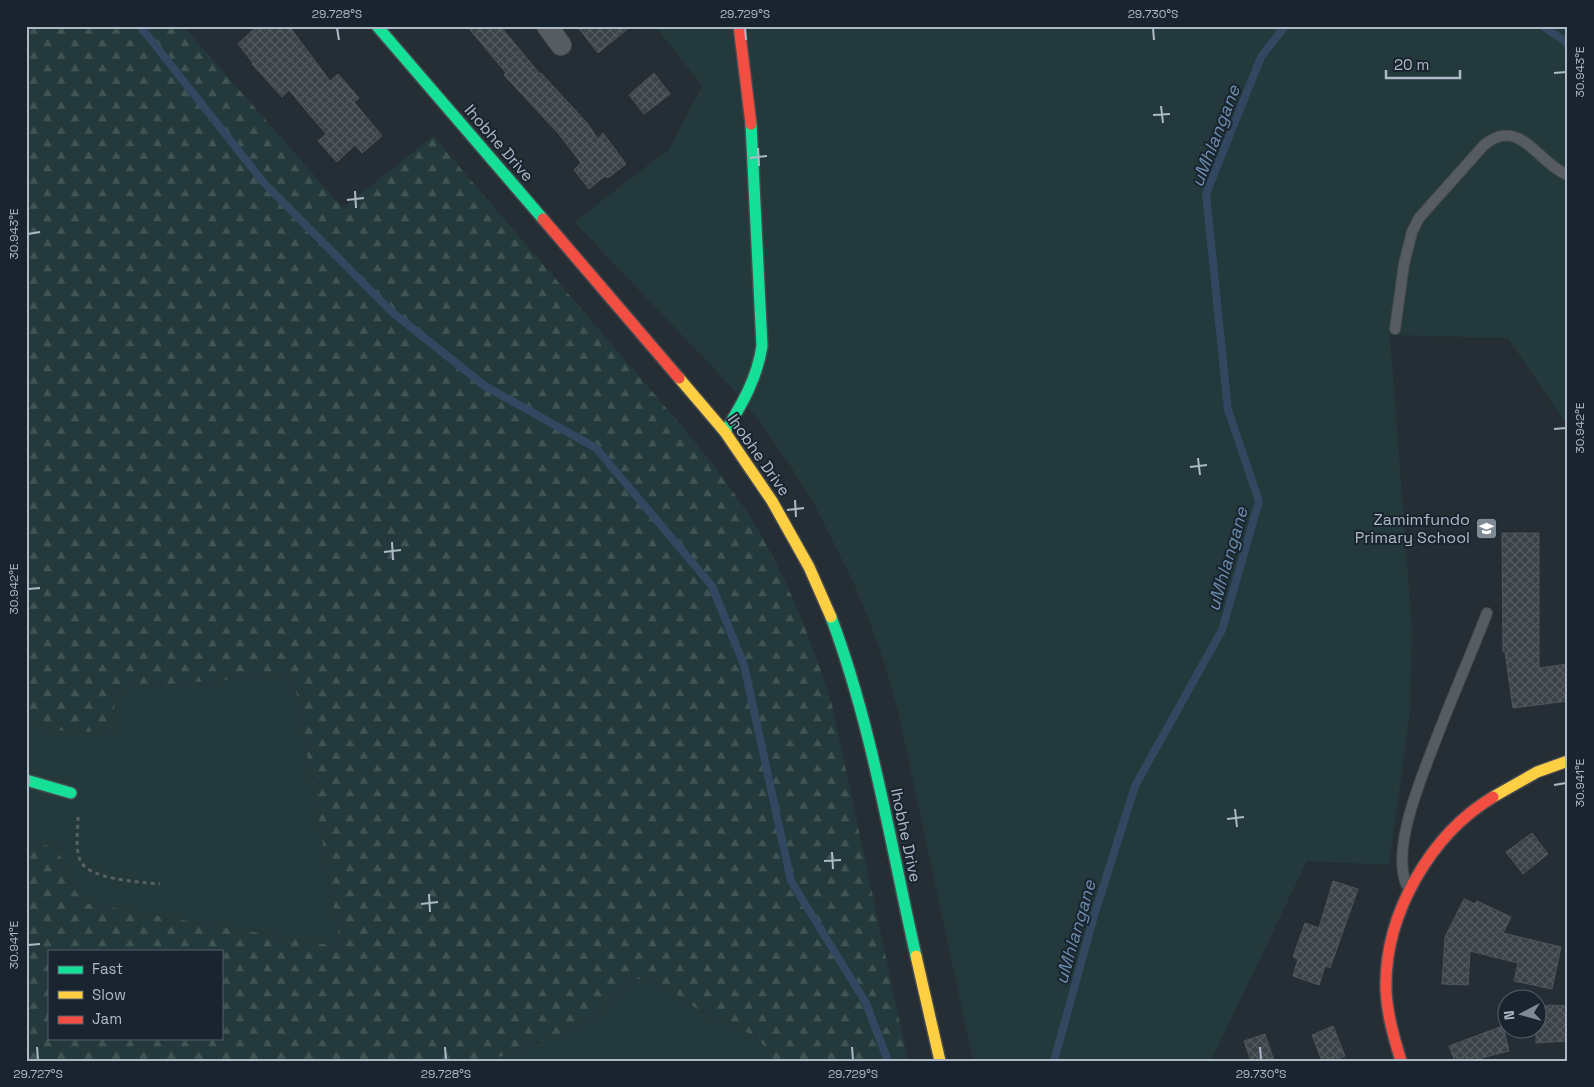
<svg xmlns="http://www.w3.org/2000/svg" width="1594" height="1087" viewBox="0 0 1594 1087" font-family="'Space Grotesk',sans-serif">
<defs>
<pattern id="forest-firs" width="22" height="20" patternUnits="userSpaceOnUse" patternTransform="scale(1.25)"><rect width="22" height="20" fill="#23393b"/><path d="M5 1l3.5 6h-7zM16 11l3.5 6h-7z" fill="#405456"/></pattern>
<pattern id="building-cross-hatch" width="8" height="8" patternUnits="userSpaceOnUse" patternTransform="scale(1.25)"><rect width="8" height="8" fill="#3b4248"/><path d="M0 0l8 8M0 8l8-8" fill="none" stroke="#555b61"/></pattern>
</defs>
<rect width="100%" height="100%" fill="#262e35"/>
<path fill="#23393b" d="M 655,26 L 1568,26 L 1568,427 L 1508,338 L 1390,335 L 1412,629 L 1410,712 L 1389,865 L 1307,861 L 1211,1061 L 973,1061 L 898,711 L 886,668 L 871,626 L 854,584 L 814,504 L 790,465 L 764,428 L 736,392 L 574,222 L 669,149 L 702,86 Z
M 293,674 L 341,947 L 84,903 L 70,883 L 57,848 L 26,840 L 26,720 C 35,729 69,732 83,732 C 93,732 104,729 114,728 L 115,689 Z
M 646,976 L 674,992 L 701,1012 L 757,1037 L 771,1054 L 772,1061 L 488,1061 C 523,1048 559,1037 591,1018 C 611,1006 624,984 646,976 Z"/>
<path fill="url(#forest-firs)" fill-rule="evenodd" d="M 26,26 L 183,26 L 343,208 L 433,136 C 497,211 561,285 624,359 C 671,414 720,467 757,528 C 790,584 813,644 832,705 L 908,1061 L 772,1061 L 770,1054 L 757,1037 L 701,1012 L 674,992 L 646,976 L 636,980 L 593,1017 L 563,1033 L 488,1061 L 26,1061 L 26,840 L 57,848 L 70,883 L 84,903 L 341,947 L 293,674 L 115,689 L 114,728 C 104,729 93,732 83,732 C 69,732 35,729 26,720 L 26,694 L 29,689 L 31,669 L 26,661 ZM 49,951 L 221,951 L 221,1038 L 49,1038 Z"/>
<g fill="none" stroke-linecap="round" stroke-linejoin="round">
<path stroke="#314860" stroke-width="8" d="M 140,26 L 264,183 L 392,312 L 485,386 L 596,448 L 712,586 L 744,665 L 791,881 L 866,1003 L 888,1061
M 1542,26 L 1562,39 L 1568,45
M 1054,1061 L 1094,916 L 1135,786 L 1222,630 L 1259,501 L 1228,410 L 1206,194 L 1261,57 L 1285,26"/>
</g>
<path fill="url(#building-cross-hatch)" stroke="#4d555d" d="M 257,26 L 289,26 L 330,81 L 338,74 L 359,98 L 354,102 L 382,136 L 362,153 L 355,145 L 337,162 L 318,141 L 326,134 L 289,90 L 282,97 L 252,64 L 253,63 L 238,44 Z
M 467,26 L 500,26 L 540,74 L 541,73 L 587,123 L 598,139 L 603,133 L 626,164 L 608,178 L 605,176 L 589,189 L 574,170 L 581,163 L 558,133 L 504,75 L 506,73 Z
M 577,26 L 631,26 L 598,53 Z
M 654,73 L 670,94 L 644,114 L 629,95 Z
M 1502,533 L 1539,533 L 1539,668 L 1568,664 L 1568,701 L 1513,708 L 1505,652 L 1503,652 Z
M 1532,833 L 1548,854 L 1523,874 L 1506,852 Z
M 1333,881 L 1358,889 L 1330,968 L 1325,966 L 1319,985 L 1293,976 L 1298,959 L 1293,957 L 1305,923 L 1319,928 Z
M 1464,899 L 1475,904 L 1477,901 L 1511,917 L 1503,933 L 1561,947 L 1552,989 L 1514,981 L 1518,963 L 1470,951 L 1468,985 L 1442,984 L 1445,937 Z
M 1551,1005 L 1568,1006 L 1568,1041 L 1536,1043 L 1536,1008 Z
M 1333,1026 L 1345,1056 L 1333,1061 L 1322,1061 L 1312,1035 Z
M 1503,1026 L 1509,1051 L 1481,1058 L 1482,1061 L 1455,1061 L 1449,1046 Z
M 1265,1034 L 1274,1061 L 1251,1061 L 1244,1041 Z"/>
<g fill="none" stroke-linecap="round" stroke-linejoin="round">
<defs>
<path id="lane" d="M 1395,329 L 1404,264 L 1412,232 L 1419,218 L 1484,145 C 1520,115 1538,164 1568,175
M 1406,884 C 1391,845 1424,772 1438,734 C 1454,693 1471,654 1487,613"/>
<path id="street" d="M 547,26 L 561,45"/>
<path id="fast" d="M 377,26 L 543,219
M 725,432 C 742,404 757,379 762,346 L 751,124
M 831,617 C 872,726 890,842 916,956
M 26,780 L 71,793"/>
<path id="slow" d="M 679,378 L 725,432 L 772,501 L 809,567 L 831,617
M 1493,797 L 1537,772 L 1568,761
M 916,956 L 940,1061"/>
<path id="jam" d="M 739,26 L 751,124
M 543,219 L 679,378
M 1401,1061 C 1394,1038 1387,1014 1386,990 C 1384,915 1430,835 1493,797"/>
</defs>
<use href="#lane" stroke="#444a4f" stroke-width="12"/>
<use href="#street" stroke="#444a4f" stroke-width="22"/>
<use href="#fast" stroke="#444a4f" stroke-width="14"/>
<use href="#slow" stroke="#444a4f" stroke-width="14"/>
<use href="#jam" stroke="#444a4f" stroke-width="14"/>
<path stroke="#586066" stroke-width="3" stroke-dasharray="4 4" stroke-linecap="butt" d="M 78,817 C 78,831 75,847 80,860 C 88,880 141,882 160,884"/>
<use href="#lane" stroke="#565c62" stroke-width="10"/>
<use href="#street" stroke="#565c62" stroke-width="20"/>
<use href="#fast" stroke="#16e098" stroke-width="11"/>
<use href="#slow" stroke="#ffcf43" stroke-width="11"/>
<use href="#jam" stroke="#f24e42" stroke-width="11"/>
</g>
<path fill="none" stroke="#aebac7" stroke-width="2" d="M 337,28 L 339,40M 745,28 L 746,40M 1153,28 L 1154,40M 1554,73 L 1566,72M 1161,106 L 1163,123M 1153,115 L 1170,114M 758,148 L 759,166M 750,158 L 767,156M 355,191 L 356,208M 347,200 L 364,198M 28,234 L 40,232M 1554,429 L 1566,428M 1198,458 L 1200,475M 1190,467 L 1207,465M 795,500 L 796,517M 787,510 L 804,508M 392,542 L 393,560M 384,552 L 401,550M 28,589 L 40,588M 1554,785 L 1566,783M 1235,809 L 1237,827M 1227,819 L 1244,817M 832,852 L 833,869M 824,861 L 841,860M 429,894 L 430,912M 421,904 L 438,902M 28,945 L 40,944M 37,1047 L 38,1060M 445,1047 L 446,1060M 852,1047 L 853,1060M 1260,1047 L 1261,1060"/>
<defs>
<symbol id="school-square" viewBox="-11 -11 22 22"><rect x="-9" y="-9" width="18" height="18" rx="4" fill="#7e8994" stroke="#19242f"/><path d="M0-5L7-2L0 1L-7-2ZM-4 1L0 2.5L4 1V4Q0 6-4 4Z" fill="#fff"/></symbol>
</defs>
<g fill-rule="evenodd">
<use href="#school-square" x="1474" y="516" width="25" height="25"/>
</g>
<g text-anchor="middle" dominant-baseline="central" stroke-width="4" stroke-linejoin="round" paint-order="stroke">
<g font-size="16" fill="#aebac7" stroke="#19242f">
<text transform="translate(499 143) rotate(49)">Ihobhe Drive</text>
<text transform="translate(759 455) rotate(55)">Ihobhe Drive</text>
<text transform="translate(906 835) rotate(78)">Ihobhe Drive</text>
</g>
<g font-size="16" fill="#aebac7" stroke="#19242f" text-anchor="end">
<text x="1470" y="519">Zamimfundo<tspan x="1470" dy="18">Primary School</tspan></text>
</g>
<g font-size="18" font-style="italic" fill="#6c8ead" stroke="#19242f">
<text transform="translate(1215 136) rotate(-69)">uMhlangane</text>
<text transform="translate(1227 559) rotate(-74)">uMhlangane</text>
<text transform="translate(1075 932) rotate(-74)">uMhlangane</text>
</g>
</g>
<rect width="1594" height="1087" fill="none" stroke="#19242f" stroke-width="55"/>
<rect x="48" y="950" width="175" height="90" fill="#19242f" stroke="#55606c"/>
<rect x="58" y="966" width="25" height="8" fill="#16e098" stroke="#55606c"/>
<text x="92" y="974" font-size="15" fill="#aebac7">Fast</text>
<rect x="58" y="991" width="25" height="8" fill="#ffcf43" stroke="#55606c"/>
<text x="92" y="1000" font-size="15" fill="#aebac7">Slow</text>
<rect x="58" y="1016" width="25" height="8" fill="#f24e42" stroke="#55606c"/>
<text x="92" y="1024" font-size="15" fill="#aebac7">Jam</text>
<g transform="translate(1522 1014) rotate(264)"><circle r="24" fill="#19242f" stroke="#55606c"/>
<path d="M0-4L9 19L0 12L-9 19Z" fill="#7e8994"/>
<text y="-8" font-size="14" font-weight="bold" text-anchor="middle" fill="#aebac7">N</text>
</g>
<path d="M1386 70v8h74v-8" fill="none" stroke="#aebac7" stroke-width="2.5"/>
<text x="1394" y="70" font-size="15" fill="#aebac7" stroke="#19242f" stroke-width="4" paint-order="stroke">20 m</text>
<rect x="28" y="28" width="1538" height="1032" fill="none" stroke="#aebac7" stroke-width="2"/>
<g font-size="12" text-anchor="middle" fill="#aebac7">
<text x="337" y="18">29.728°S</text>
<text x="745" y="18">29.729°S</text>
<text x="1153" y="18">29.730°S</text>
<text transform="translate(1580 72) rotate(-90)" y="4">30.943°E</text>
<text transform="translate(14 234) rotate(-90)" y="4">30.943°E</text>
<text transform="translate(1580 428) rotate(-90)" y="4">30.942°E</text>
<text transform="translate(14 589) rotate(-90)" y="4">30.942°E</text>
<text transform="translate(1580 783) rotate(-90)" y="4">30.941°E</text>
<text transform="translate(14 945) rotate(-90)" y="4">30.941°E</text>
<text x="38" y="1078">29.727°S</text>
<text x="446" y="1078">29.728°S</text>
<text x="853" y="1078">29.729°S</text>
<text x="1261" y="1078">29.730°S</text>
</g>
</svg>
